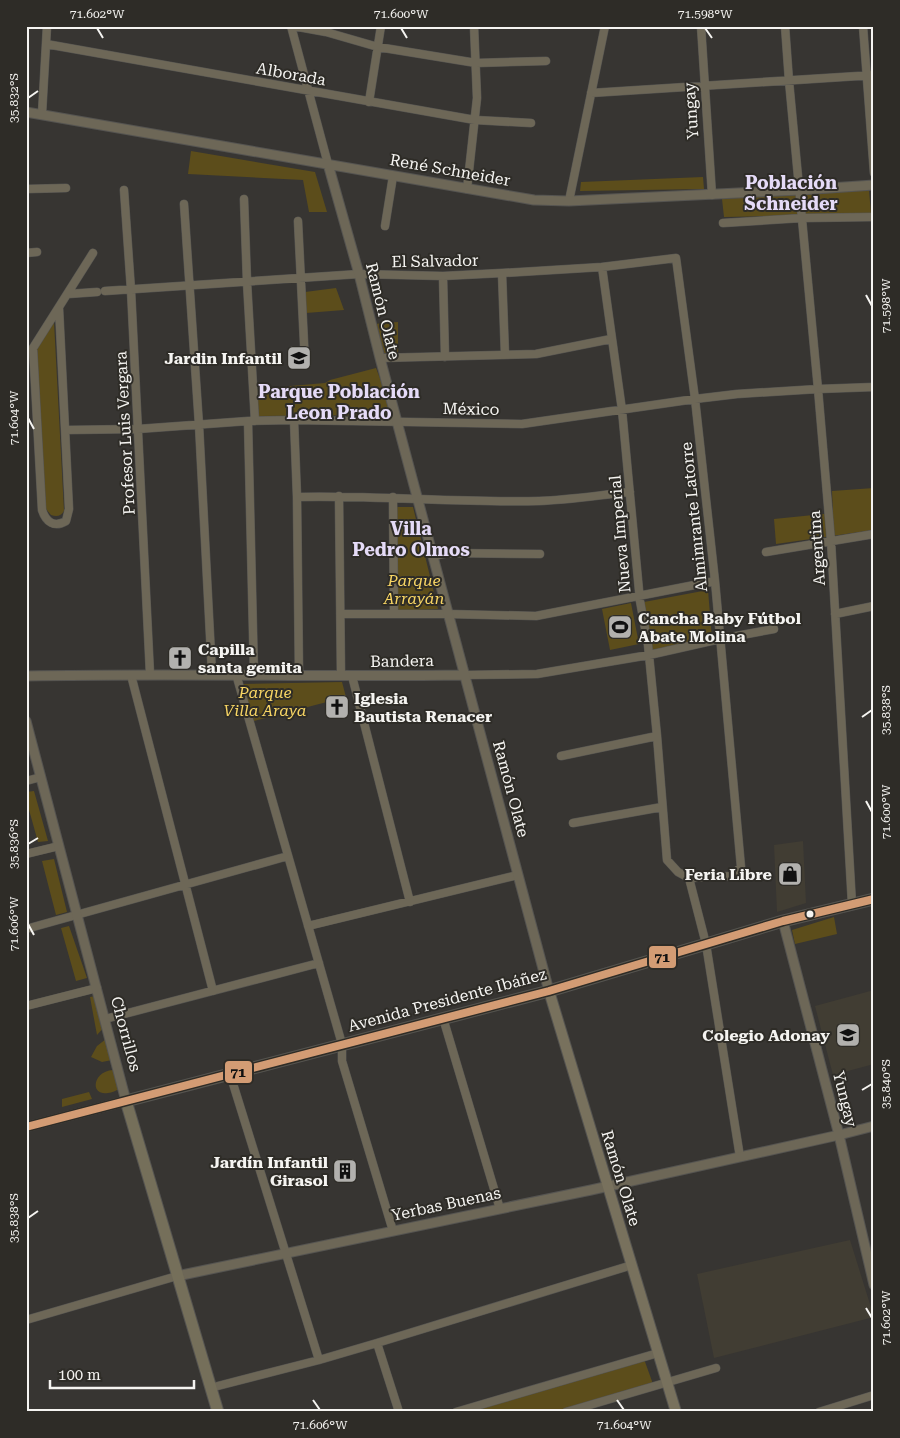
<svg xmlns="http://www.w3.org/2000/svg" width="900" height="1438" viewBox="0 0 900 1438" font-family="'Roboto Serif',serif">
<rect width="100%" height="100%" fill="#373532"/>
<path fill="#413d33" d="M 803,841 L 806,903 L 777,912 L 774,845 Z
M 874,990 L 874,1064 L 833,1075 L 815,1006 Z
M 850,1240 L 874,1317 L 714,1358 L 697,1274 Z"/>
<path fill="#5c4d1b" d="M 191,151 L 315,172 L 327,212 L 309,212 L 303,180 L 188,174 Z
M 703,177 L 704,189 L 580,191 L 581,182 Z
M 869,190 L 871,214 L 724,217 L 722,199 Z
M 336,288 L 344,310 L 306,313 L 305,292 Z
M 54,322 L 64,511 C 61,516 57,517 51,515 L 46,509 L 36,348 Z
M 398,322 L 398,353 L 382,353 L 374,324 Z
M 376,368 L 394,415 L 259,416 L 256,389 L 325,383 L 330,380 Z
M 874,488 L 874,530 L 776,544 L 774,519 L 833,513 L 832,491 Z
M 395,507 L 413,507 L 438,609 L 395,611 Z
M 708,590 L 712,639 L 649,652 L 644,602 Z
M 631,603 L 639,644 L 610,650 L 602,609 Z
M 342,682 L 346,697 L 254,721 L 241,684 Z
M 34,791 L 48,841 L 38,842 L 26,799 L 26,792 Z
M 54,859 L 67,912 L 56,915 L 42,861 Z
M 834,917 L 837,934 L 795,944 L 792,930 Z
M 69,926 L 87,978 L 76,981 L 61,928 Z
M 96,996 L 105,1026 L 97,1035 L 90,997 Z
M 106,1039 L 112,1060 L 102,1062 L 91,1057 L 97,1046 Z
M 113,1070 L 116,1073 L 120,1089 C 116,1090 112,1093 108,1093 C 89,1096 93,1071 113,1070 Z
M 89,1092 L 92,1099 L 62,1107 L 62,1099 Z
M 644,1359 L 653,1384 L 558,1412 L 463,1412 Z"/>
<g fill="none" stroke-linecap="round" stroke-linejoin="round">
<defs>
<path id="minor" d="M 291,26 L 328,164
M 293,26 L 326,32 L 378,47 L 476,63 L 546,61
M 701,26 L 712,195
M 785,26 L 789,81 L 818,389 L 831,541 L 852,904
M 863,26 L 874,173
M 46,44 L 475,120 L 531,123
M 591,93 L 874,75
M 369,102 L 381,26
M 42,114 L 47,26
M 26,189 L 66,188
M 467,189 L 477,98 L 474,26
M 124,190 L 131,290 L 150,674
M 244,199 L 247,282 L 255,421
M 569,201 L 605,26
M 184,204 L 199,425 L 212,674
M 298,221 L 305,363
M 723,223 L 802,218 L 874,217
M 385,226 L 393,176
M 26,253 L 37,252
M 602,267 L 622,410 L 640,601 L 648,645 L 657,736 L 667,860 L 678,872 L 689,878
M 502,273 L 505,355
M 443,276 L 445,357
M 105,291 L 359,274 L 443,276 L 502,273 L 602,267 L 676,258 L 695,399 L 715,581 L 741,867 L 731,876 L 689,878
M 68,294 L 97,292
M 59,308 L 69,509 L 66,521 C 54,528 46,522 42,510 L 33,348 L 93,253
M 380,358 L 536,354 L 611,339
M 294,420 L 297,497 L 299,675
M 248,421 L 254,674
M 65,430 L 138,429 L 248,421 L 294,420 L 522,424 L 695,399 L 737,394 L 818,389 L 874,387
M 339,496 L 341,676
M 297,497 C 378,495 458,503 539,501 C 569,500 600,495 630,492
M 393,497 L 394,614
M 766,552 L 874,534
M 433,556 L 448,553 L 540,554
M 341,614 L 448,614 L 536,616 L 715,581
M 835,614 L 874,606
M 236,674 L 342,1044 L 342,1061 L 393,1231
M 131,675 L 213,991
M 465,675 L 537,674 L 649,655 L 720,639 L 774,629
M 352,676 L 410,902
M 561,756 L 657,736
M 26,781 L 41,777
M 573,823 L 662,807
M 26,854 L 59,846
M 689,878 L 706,944 L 740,1157
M 308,926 L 518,875
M 26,929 L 288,856
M 26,1006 L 97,988
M 443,1018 L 500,1209
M 105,1019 L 319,963
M 230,1074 L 319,1360
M 26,1320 L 177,1276
M 377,1343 L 399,1412
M 210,1388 L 319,1360 L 377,1343 L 632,1265
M 456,1412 L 658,1353
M 566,1412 L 716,1368
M 819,1412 L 874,1395"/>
<path id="tertiary" d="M 26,112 L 534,200 L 569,201 L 800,190 L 874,185
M 328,164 L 359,274 L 380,358 L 549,991
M 26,676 C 172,673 319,677 465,675
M 26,721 L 126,1101 L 26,1127
M 783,921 L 839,1135 L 874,1285
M 177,1276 L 591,1190 L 839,1135 L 874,1126"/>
<path id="secondary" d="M 549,991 L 676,1412"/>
<path id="primary" d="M 218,1412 L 126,1101 L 549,991 L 783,921 L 874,899"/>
</defs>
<use href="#minor" stroke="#555451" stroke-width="9"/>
<use href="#tertiary" stroke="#555451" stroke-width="11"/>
<use href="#secondary" stroke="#555451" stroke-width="12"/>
<use href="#primary" stroke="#555451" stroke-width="13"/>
<use href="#minor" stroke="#6d6757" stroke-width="8"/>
<use href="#tertiary" stroke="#6d6757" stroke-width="9"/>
<use href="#secondary" stroke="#78715d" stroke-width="10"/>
<use href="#primary" stroke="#756f5a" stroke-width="11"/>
<defs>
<path id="bus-1" d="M 26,1127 L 549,991 L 783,921 L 874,899"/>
</defs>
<use href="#bus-1" stroke="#2e2c27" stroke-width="11"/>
<use href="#bus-1" stroke="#d39c74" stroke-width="8"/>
</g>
<path fill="none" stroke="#f5f4f1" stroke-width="2" d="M 97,28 L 103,38M 401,28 L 407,38M 705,28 L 712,38M 28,98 L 38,91M 866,295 L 872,306M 28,418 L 34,429M 862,717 L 872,710M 866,801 L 872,812M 28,844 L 38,838M 28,924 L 34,935M 862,1090 L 872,1084M 28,1218 L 38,1211M 866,1308 L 872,1318M 313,1400 L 320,1410M 617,1400 L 624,1410"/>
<defs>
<symbol id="school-square" viewBox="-11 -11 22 22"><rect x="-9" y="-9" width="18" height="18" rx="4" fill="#b2b1ae" stroke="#2e2c27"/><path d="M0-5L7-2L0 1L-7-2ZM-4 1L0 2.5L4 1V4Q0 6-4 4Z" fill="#111"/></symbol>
<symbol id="stadium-square" viewBox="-11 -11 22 22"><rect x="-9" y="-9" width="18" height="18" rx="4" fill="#b2b1ae" stroke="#2e2c27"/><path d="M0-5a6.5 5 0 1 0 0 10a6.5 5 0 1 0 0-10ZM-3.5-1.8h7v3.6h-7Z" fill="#111"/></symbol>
<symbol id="church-square" viewBox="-11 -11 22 22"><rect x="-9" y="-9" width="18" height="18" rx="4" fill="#b2b1ae" stroke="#2e2c27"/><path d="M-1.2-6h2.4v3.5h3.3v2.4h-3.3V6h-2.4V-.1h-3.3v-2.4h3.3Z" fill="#111"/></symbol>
<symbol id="shop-square" viewBox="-11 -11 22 22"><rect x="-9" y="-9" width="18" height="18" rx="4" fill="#b2b1ae" stroke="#2e2c27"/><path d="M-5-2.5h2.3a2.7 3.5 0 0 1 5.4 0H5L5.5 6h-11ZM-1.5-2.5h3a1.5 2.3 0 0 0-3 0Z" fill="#111"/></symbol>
<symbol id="building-square" viewBox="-11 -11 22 22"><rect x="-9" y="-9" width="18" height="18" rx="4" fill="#b2b1ae" stroke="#2e2c27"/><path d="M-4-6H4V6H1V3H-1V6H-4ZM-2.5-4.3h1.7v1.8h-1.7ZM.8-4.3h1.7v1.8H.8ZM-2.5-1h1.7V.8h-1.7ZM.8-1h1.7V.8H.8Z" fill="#111"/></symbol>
</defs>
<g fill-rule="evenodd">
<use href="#school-square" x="285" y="344" width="28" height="28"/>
<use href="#stadium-square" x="606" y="613" width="28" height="28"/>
<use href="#church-square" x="166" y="644" width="28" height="28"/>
<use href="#church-square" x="323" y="693" width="28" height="28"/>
<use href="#shop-square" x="776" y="860" width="28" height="28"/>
<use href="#school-square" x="834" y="1021" width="28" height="28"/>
<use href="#building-square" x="331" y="1157" width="28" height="28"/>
</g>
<circle fill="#f5f4f1" stroke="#2e2c27" stroke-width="2" cx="810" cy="914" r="4.5"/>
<g text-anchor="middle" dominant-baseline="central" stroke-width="4" stroke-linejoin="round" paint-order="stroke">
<g font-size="16" fill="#f5f4f1" stroke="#2e2c27">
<text transform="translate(291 74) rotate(10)">Alborada</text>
<text transform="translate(691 111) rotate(-94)">Yungay</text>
<text transform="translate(450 170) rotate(10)">René Schneider</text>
<text transform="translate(435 261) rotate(-1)">El Salvador</text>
<text transform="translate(383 311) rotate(76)">Ramón Olate</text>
<text transform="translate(471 409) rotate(1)">México</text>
<text transform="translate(125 433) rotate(-93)">Profesor Luis Vergara</text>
<text transform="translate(694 517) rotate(-96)">Almimrante Latorre</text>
<text transform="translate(620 534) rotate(-95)">Nueva Imperial</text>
<text transform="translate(817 548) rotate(-94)">Argentina</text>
<text transform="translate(402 661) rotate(-1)">Bandera</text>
<text transform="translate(511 789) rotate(75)">Ramón Olate</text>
<text transform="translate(447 1000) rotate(-15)">Avenida Presidente Ibáñez</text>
<text transform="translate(126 1034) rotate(75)">Chorrillos</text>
<text transform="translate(845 1099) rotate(76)">Yungay</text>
<text transform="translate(621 1178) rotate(73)">Ramón Olate</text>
<text transform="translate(446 1204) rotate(-12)">Yerbas Buenas</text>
</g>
<g font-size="16" font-weight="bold" fill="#f5f4f1" stroke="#2e2c27" text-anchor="end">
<text x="282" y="358">Jardin Infantil</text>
<text x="638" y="618" text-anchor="start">Cancha Baby Fútbol<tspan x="638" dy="18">Abate Molina</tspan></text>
<text x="198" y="649" text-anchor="start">Capilla<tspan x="198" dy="18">santa gemita</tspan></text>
<text x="354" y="698" text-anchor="start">Iglesia<tspan x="354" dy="18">Bautista Renacer</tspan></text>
<text x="772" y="874">Feria Libre</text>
<text x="830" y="1035">Colegio Adonay</text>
<text x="328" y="1162">Jardín Infantil<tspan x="328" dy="18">Girasol</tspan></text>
</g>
<g font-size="16" font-style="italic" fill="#f7d564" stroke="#2e2c27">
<text x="414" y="580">Parque<tspan x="414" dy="18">Arrayán</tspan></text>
<text x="265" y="692">Parque<tspan x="265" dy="18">Villa Araya</tspan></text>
</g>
<g font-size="18" font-weight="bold" fill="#e5dbf7" stroke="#2e2c27">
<text x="791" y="182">Población<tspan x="791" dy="21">Schneider</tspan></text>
<text x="339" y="391">Parque Población<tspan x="339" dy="21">Leon Prado</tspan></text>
<text x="411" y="528">Villa<tspan x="411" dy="21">Pedro Olmos</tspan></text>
</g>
</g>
<g stroke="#2e2c27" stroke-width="2">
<rect x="648" y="945" width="29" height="24" rx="5" fill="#d39c74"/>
<rect x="224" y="1060" width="29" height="24" rx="5" fill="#d39c74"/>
</g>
<g font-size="14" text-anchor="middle" font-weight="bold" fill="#111">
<text x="662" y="962">71</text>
<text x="238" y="1077">71</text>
</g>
<rect width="900" height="1438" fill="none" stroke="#2e2c27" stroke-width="55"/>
<path d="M50 1380v8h144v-8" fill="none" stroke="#f5f4f1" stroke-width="2.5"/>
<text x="58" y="1380" font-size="15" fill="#f5f4f1" stroke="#2e2c27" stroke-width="4" paint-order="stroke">100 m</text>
<rect x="28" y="28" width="844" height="1382" fill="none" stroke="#f5f4f1" stroke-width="2"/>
<g font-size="12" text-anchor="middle" fill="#f5f4f1">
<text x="97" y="18">71.602°W</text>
<text x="401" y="18">71.600°W</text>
<text x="705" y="18">71.598°W</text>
<text transform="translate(14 98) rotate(-90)" y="4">35.832°S</text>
<text transform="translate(886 306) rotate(-90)" y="4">71.598°W</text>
<text transform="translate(14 418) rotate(-90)" y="4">71.604°W</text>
<text transform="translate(886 710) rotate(-90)" y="4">35.838°S</text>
<text transform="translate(886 812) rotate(-90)" y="4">71.600°W</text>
<text transform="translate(14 844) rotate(-90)" y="4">35.836°S</text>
<text transform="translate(14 924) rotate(-90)" y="4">71.606°W</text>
<text transform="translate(886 1084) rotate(-90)" y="4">35.840°S</text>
<text transform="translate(14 1218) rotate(-90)" y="4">35.838°S</text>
<text transform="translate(886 1318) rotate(-90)" y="4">71.602°W</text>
<text x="320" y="1429">71.606°W</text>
<text x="624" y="1429">71.604°W</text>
</g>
</svg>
